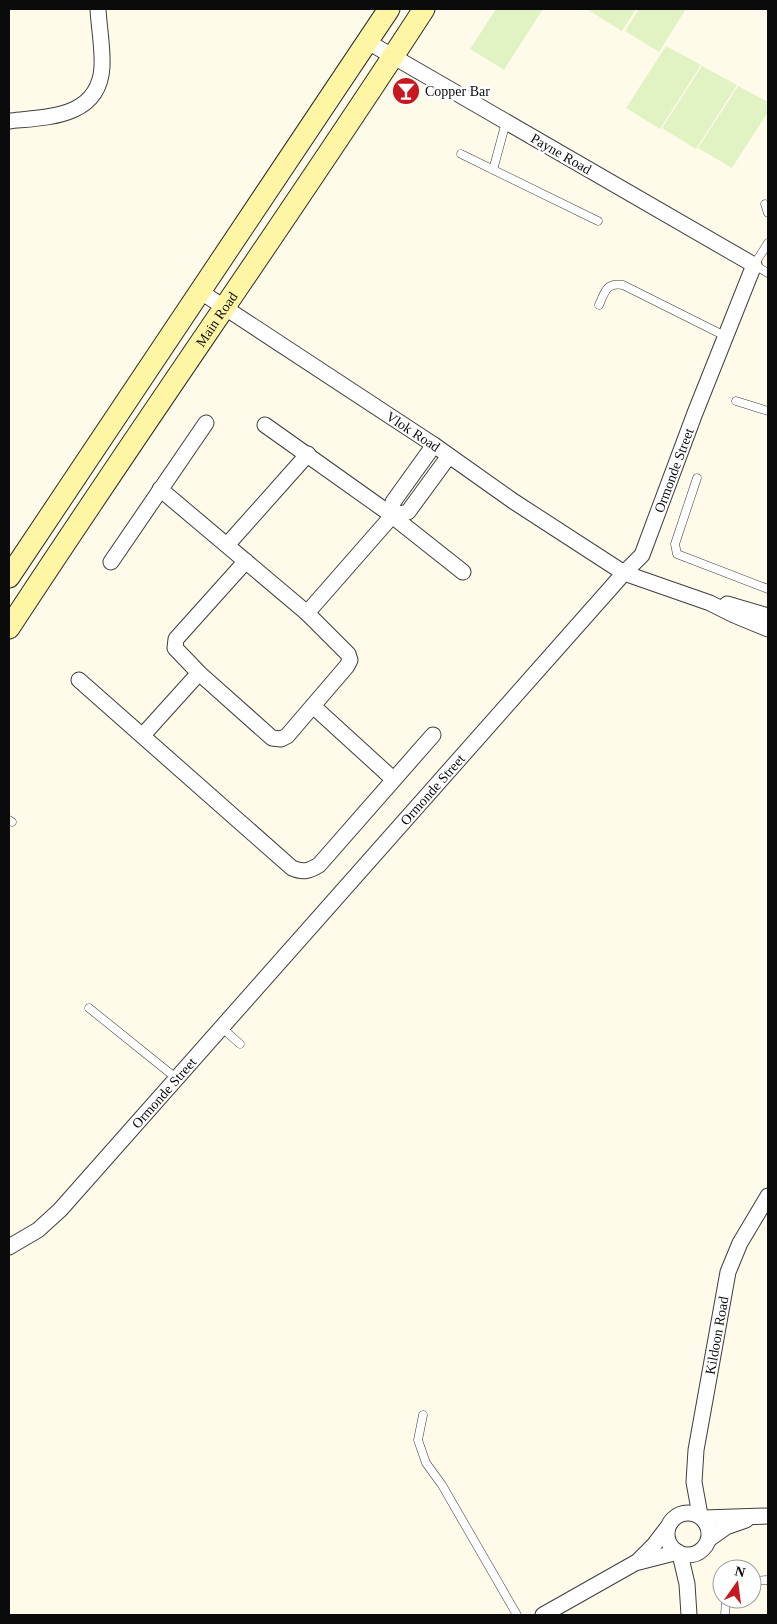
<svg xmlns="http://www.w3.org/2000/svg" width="777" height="1624" viewBox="0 0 777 1624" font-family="Georgia,serif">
<rect width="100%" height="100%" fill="#fffbea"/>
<path fill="#e2f3c3" d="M 496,9 L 543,9 L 504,70 L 470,49 Z
M 589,9 L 636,9 L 622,31 L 588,10 Z
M 639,9 L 686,9 L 659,52 L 625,31 Z
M 666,46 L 701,65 L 660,129 L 626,108 Z
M 702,66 L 737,85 L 696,149 L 662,128 Z
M 738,86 L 768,102 L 768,112 L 732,168 L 698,148 Z"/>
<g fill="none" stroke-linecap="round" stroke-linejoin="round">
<defs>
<path id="service" d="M 461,154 L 598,221
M 493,170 L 506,122
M 765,204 L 768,213
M 768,243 L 754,265 L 768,273
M 599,305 C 605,292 606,282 623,285 L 725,336
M 736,401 L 768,411
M 697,478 L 675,544 L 677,554 L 768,589
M 9,820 L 12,822
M 89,1008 L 176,1078
M 221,1027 L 240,1044
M 423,1415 L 418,1440 L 426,1463 L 442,1485 L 517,1615
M 752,1581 L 768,1580
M 725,1615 L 726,1599"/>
<g id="minor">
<path d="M 9,121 C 47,117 99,118 102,67 C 103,48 99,28 98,9"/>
<path id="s1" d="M 201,292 L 434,445 L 513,501 L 624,573 L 710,603 L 734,615 L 768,629"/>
<path d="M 265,425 L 386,511 L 463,572"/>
<path d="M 160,489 L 307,613 L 348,654 L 350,660 L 347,666 L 287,736 L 281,739 L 272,738 L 199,673 L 175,648 L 176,639 L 246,561"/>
<path d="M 392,516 L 393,502 L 434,445"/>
<path d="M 227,545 L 308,454"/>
<path d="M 111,562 L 206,423"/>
<path d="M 727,604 L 768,616"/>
<path d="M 307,613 L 392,516 L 408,512 L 449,456"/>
<path d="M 79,680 L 292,868 C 303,873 309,871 319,865 L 433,735"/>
<path d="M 313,706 L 393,779"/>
<path d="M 143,735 L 199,673"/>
<path id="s2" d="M 9,1247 L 38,1230 L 60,1210 L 624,573 L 642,555 L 695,413 L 754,265 L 368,42"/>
<circle cx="688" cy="1534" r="21"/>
<path id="s3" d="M 700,1515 L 694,1482 L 696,1450 L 728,1272 L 740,1243 L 768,1196"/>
<path d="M 703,1518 L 768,1516"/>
<path d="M 709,1539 L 726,1527 L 746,1520"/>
<path d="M 680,1554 L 687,1584 L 689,1615"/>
<path d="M 638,1561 L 654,1545 L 667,1528"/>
<path d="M 543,1615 L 635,1563 L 678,1552"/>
</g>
<g id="secondary">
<path d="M 9,577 L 389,9"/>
<path id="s4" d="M 9,628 C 145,420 289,217 424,9"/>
</g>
</defs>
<use href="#service" stroke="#3e3e3e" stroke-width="9"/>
<use href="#minor" stroke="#3e3e3e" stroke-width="17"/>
<use href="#secondary" stroke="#2d2d2d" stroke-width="23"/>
<use href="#service" stroke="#fff" stroke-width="8"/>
<use href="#minor" stroke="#fff" stroke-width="15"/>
<use href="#secondary" stroke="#fff6a5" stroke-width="21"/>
</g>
<defs>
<symbol id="bar-disc" viewBox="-11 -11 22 22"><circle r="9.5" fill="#c8171e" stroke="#fff"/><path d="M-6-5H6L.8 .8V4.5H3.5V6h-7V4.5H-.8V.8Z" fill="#fff"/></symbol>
</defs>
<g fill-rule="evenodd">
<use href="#bar-disc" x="390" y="75" width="32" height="32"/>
</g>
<g text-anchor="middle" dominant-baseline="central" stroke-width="5" stroke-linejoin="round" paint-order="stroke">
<g font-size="14" fill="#0b0b0b" stroke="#fff" text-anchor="start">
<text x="425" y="91">Copper Bar</text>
</g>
<g font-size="14" fill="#0b0b0b" stroke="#fff">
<text transform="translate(561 154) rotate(30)">Payne Road</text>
<text stroke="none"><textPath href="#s4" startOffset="372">Main Road</textPath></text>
<text stroke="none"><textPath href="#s1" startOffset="254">Vlok Road</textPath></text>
<text stroke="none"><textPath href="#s2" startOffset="1030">Ormonde Street</textPath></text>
<text stroke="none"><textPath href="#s2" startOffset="625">Ormonde Street</textPath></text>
<text stroke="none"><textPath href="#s2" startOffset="220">Ormonde Street</textPath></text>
<text stroke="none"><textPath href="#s3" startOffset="182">Kildoon Road</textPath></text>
</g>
</g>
<rect width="777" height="1624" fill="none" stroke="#0b0b0b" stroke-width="20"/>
<g transform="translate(737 1584) rotate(14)"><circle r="24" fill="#ffffff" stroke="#9d9d9d"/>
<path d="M0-4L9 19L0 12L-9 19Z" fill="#c8171e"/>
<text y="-8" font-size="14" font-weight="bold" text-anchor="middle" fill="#0b0b0b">N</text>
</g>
</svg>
